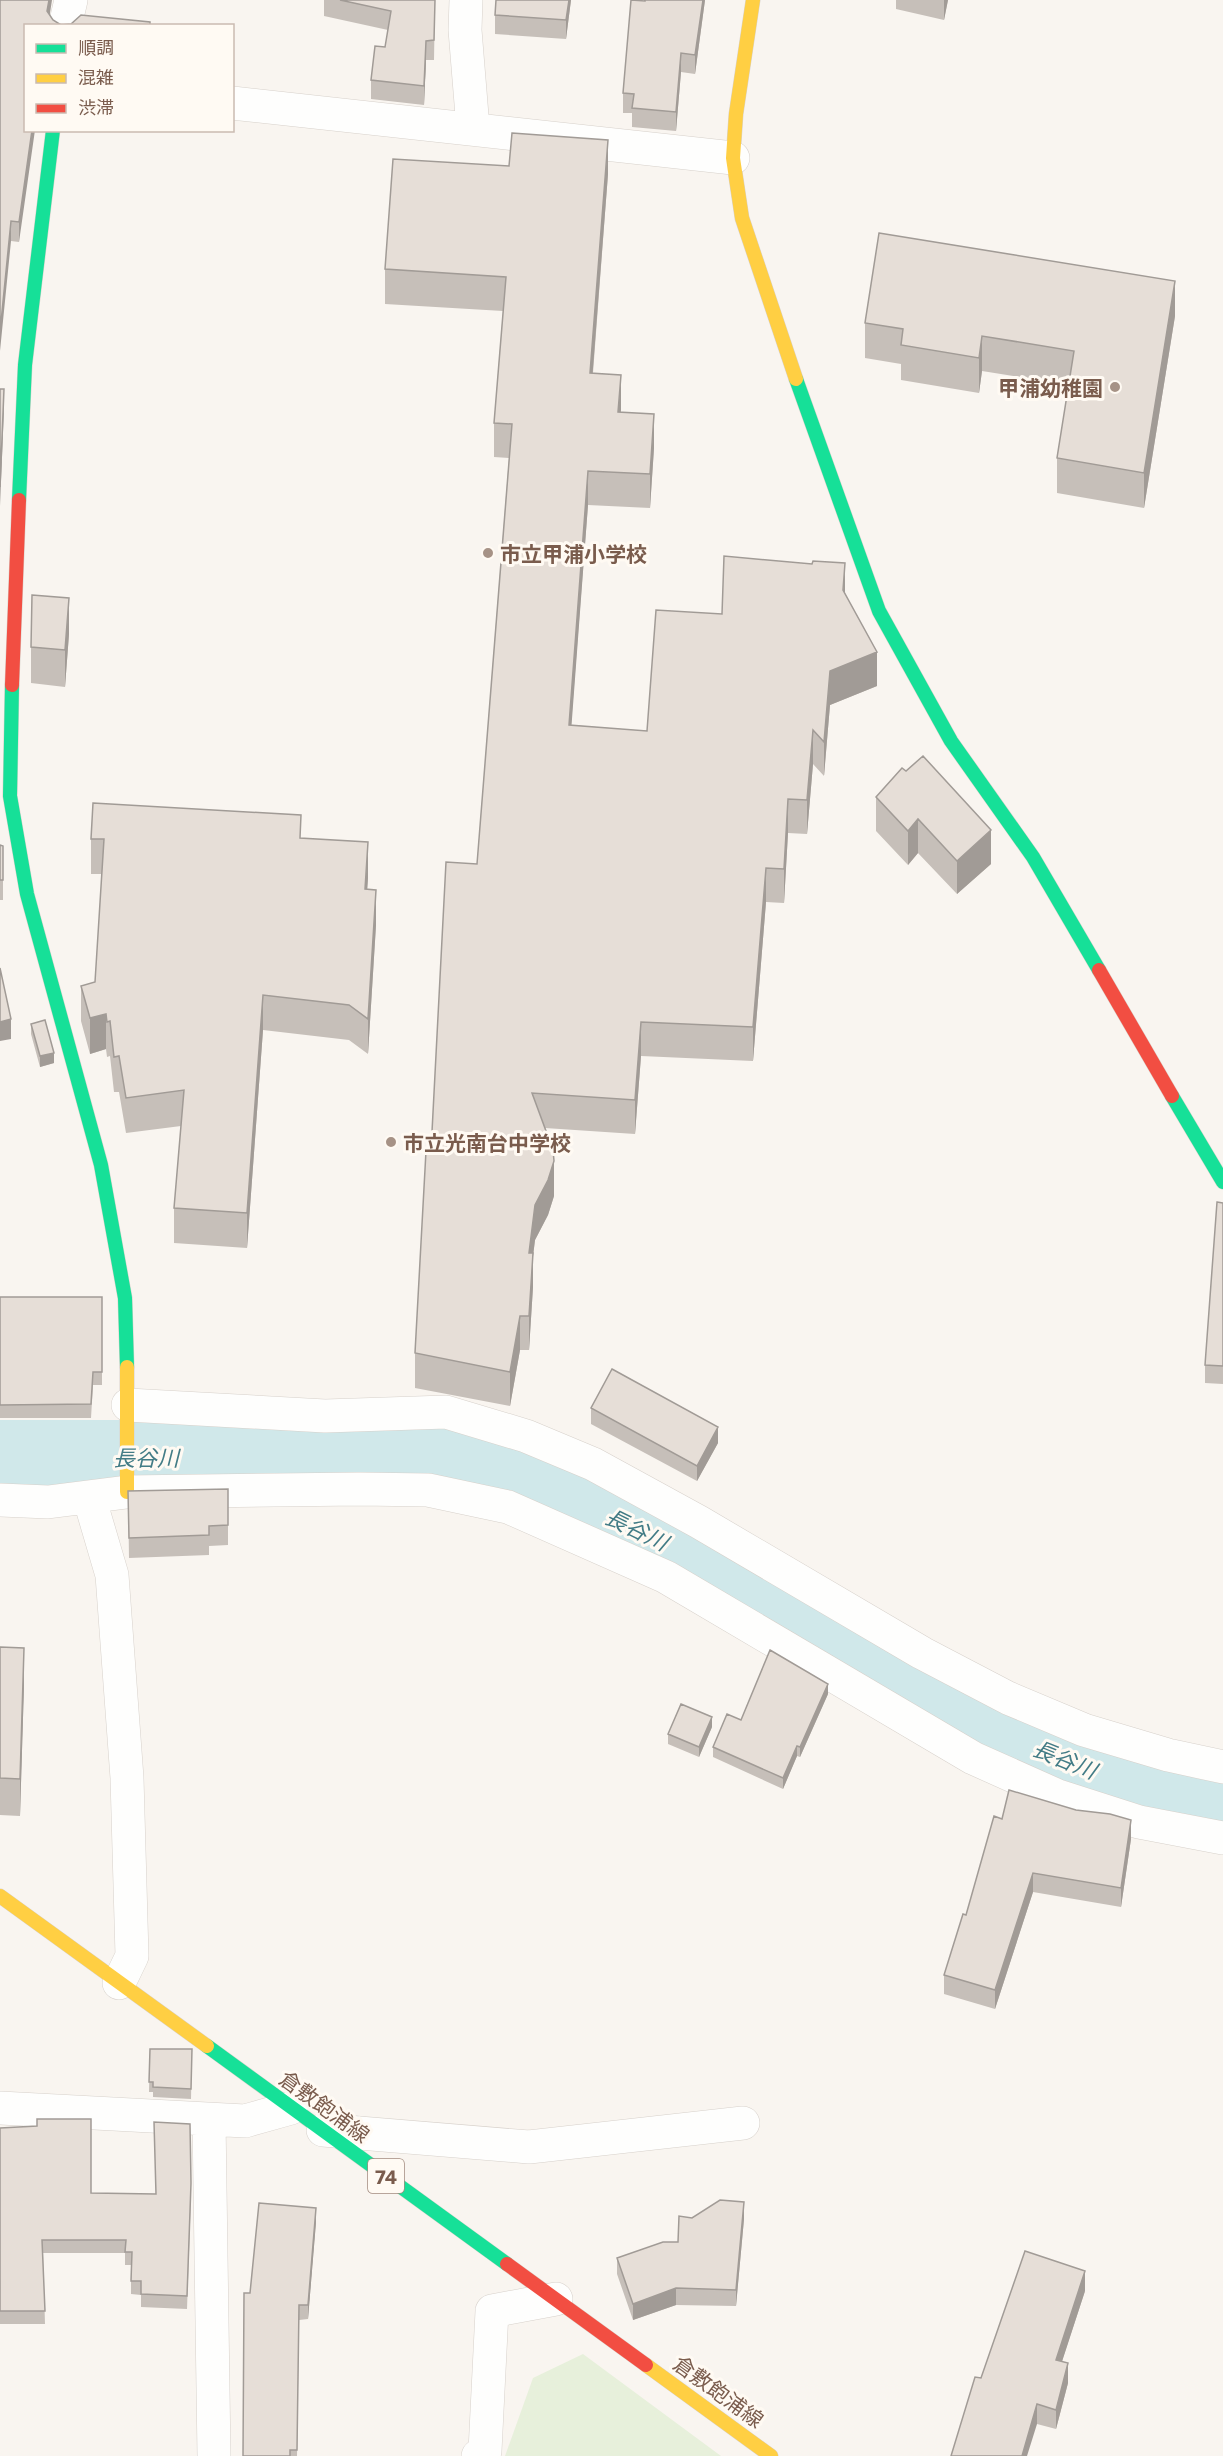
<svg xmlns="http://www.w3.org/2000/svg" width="1223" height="2456" viewBox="0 0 1223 2456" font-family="Commissioner,'Noto Sans JP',sans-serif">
<rect width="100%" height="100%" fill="#f9f5f0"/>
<path fill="#e7f0db" d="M 583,2354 L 721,2456 L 505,2456 L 533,2378 Z"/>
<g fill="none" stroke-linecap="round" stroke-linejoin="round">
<path stroke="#d0e8ea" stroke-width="74" d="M 0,1457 L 434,1457 L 515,1477 L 578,1501 L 683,1551 L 997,1730 L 1071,1766 L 1156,1790 L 1223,1799"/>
<defs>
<path id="street" d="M 466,0 L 465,30 L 473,128
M 65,26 L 71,0
M 232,103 L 733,158
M 128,1405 L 325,1416 L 446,1412 L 526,1436 L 593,1464 L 699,1522 L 922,1653 L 1008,1698 L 1084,1730 L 1168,1755 L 1223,1767
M 89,1497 L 112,1575 L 127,1778 L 132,1956 L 119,1983
M 0,1500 L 48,1502 L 127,1492 L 360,1489 L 428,1490 L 508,1507 L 666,1577 L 973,1758 L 1058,1796 L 1139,1822 L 1223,1838
M 0,2108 L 245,2121 L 291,2108
M 209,2120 L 214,2456
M 323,2130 L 529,2147 L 743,2123
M 478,2456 L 485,2451 L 492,2311 L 556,2299"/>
<path id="fast" d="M 796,379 L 879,611 L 951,741 L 1033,857 L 1099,970
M 19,500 L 25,365 L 53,130
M 12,685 L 10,796 L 27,894 L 101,1165 L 125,1298 L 127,1367
M 1172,1096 L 1223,1182
M 207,2046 L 507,2264"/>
<path id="slow" d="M 753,0 L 736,114 L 733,158 L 742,218 L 796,379
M 127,1367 L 127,1492
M 0,1896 L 207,2046
M 646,2365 L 771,2456"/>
<path id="jam" d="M 12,685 L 19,500
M 1099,970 L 1172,1096
M 507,2264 L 646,2365"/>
</defs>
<use href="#street" stroke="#d7d1cb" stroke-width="34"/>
<use href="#fast" stroke="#d9d2cb" stroke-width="15"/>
<use href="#slow" stroke="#d9d2cb" stroke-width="15"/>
<use href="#jam" stroke="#d9d2cb" stroke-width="15"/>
<use href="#street" stroke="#fefefd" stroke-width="33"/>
<use href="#fast" stroke="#16e098" stroke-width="14"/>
<use href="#slow" stroke="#ffcf43" stroke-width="14"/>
<use href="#jam" stroke="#f24e42" stroke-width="14"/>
</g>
<path fill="#c6bfb9" d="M 0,0 L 49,15 L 53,20 L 61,25 L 150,26 L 26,26 L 19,242 L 11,241 Z
M 324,0 L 435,0 L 434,60 L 426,60 L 424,105 L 371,99 L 371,80 L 385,47 L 388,30 L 324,16 Z
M 496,0 L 571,0 L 566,39 L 495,34 L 495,15 Z
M 645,0 L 705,0 L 695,74 L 681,72 L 676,131 L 632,127 L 632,113 L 623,113 L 623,93 Z
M 896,0 L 948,0 L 944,20 L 896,9 Z
M 608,174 L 593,373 L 621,412 L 654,448 L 650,508 L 588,505 L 571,725 L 647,731 L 722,614 L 845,593 L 877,686 L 830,705 L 824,776 L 813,764 L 807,834 L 788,833 L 784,903 L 766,902 L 753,1061 L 641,1056 L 635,1134 L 545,1128 L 554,1196 L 548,1215 L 535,1240 L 533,1256 L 533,1287 L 529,1350 L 520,1350 L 510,1406 L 415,1388 L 415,1353 L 431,1151 L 477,864 L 509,458 L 494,457 L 494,423 L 503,311 L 385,304 L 385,269 Z
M 1175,316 L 1144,508 L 1057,493 L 1057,458 L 1069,385 L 982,371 L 979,393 L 901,380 L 901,364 L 865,358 L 865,323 Z
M 69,634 L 65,687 L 31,683 L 31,647 Z
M 906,771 L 991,864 L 957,894 L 918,853 L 908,865 L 876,831 L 876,797 Z
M 301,838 L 368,878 L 367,889 L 376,925 L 368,1054 L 349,1040 L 263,1030 L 247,1248 L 174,1243 L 174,1208 L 181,1126 L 126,1133 L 119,1092 L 114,1092 L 110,1056 L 107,1057 L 106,1049 L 90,1054 L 81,1021 L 81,986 L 95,982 L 102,874 L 91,874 L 91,839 Z
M 0,845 L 3,846 L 3,900 L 0,900 Z
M 31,1024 L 54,1063 L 40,1067 L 31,1034 Z
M 1223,1203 L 1223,1384 L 1205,1383 L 1205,1365 Z
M 0,1297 L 102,1297 L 102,1385 L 93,1385 L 91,1418 L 0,1418 Z
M 591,1408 L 718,1443 L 697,1481 L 591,1424 Z
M 228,1489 L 228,1545 L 209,1546 L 209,1555 L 129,1558 L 128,1491 Z
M 0,1647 L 24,1685 L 20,1816 L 0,1815 Z
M 828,1694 L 800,1757 L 797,1756 L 783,1789 L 713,1757 L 713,1747 L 741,1720 Z
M 712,1727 L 699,1757 L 668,1744 L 668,1734 Z
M 1002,1819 L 1131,1839 L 1121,1907 L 1033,1892 L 995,2009 L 944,1994 L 944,1975 Z
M 150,2049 L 192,2049 L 191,2099 L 153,2097 L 153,2092 L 149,2092 Z
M 0,2128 L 91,2193 L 191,2196 L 187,2309 L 141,2307 L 141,2295 L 131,2294 L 131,2265 L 125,2265 L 125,2253 L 43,2253 L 45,2324 L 0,2324 Z
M 692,2218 L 744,2219 L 736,2306 L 676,2305 L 633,2320 L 617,2274 L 617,2258 L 678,2242 Z
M 316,2222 L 308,2319 L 299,2320 L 297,2456 L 243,2456 L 250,2293 Z
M 1085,2291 L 1062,2361 L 1068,2383 L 1056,2429 L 1037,2424 L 981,2378 Z"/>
<path fill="#a19b96" d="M 49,0 L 52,0 L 48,26 L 47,11 Z
M 569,0 L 571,0 L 566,39 L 566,20 Z
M 703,0 L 705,0 L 695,74 L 695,55 Z
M 944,0 L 948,0 L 944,20 Z
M 426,41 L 426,60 L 424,105 L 424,86 Z
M 681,53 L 681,72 L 676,131 L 676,112 Z
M 32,130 L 35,130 L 19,242 L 19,222 Z
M 608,140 L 608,174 L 590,407 L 590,373 Z
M 11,221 L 11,241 L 0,351 L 0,332 Z
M 1175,281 L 1175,316 L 1144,508 L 1144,473 Z
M 982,336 L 982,371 L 979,393 L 979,358 Z
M 621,375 L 621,410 L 618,446 L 618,412 Z
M 4,389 L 4,409 L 0,506 L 0,487 Z
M 654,414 L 654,448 L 650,508 L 650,474 Z
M 588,471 L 588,505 L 569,759 L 569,725 Z
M 845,563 L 845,597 L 843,590 Z
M 69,598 L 69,634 L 65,687 L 65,650 Z
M 877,652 L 877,686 L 830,705 L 824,776 L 824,742 L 830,671 Z
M 813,730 L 813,764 L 807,834 L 807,800 Z
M 788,799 L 788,833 L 784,903 L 784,869 Z
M 918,819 L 918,853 L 908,865 L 908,831 Z
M 991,830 L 991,864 L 957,894 L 957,861 Z
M 368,842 L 368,878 L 365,924 L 365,889 Z
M 766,868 L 766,902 L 753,1061 L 753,1027 Z
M 376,890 L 376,925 L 368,1054 L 368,1019 Z
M 263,995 L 263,1030 L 247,1248 L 247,1213 Z
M 106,1014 L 106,1049 L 90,1054 L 90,1018 Z
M 11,1019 L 11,1039 L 0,1041 L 0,1022 Z
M 641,1022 L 641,1056 L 635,1134 L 635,1100 Z
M 54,1053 L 54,1063 L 40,1067 L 40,1056 Z
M 554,1161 L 554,1196 L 548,1215 L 535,1240 L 533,1256 L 533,1287 L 529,1350 L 529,1253 L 535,1205 Z
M 520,1316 L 520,1350 L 510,1406 L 510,1372 Z
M 718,1427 L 718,1443 L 697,1481 L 697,1466 Z
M 24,1648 L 24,1685 L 20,1816 L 20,1779 Z
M 828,1684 L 828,1694 L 800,1757 L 800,1747 Z
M 712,1717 L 712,1727 L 699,1757 L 699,1747 Z
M 797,1746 L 797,1756 L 783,1789 L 783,1778 Z
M 1131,1820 L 1131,1839 L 1121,1907 L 1121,1888 Z
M 1033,1873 L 1033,1892 L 995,2009 L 995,1990 Z
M 744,2202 L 744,2219 L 736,2306 L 736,2290 Z
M 316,2208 L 316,2222 L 308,2319 L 308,2305 Z
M 1085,2271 L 1085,2291 L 1056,2380 L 1056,2360 Z
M 676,2288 L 676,2305 L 633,2320 L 633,2304 Z
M 1068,2363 L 1068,2383 L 1056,2429 L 1056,2410 Z
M 1037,2404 L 1037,2424 L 1027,2456 L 1022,2456 Z"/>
<path fill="#e6ded7" stroke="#a19b96" stroke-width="1.5" d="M 0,0 L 49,0 L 47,11 L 53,20 L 61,25 L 71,24 L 81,15 L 150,22 L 150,26 L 26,26 L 26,130 L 32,130 L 19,222 L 11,221 L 0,332 Z
M 340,0 L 435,0 L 434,40 L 426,41 L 424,86 L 371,80 L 375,46 L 385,47 L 391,11 Z
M 496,0 L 569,0 L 566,20 L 495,15 Z
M 631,0 L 645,1 L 645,0 L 703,0 L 695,55 L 681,53 L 676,112 L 632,108 L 634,94 L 623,93 Z
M 512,133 L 608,140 L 590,373 L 621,375 L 618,412 L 654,414 L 650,474 L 588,471 L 569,725 L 647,731 L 656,610 L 722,614 L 724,556 L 812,564 L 813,561 L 845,563 L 843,590 L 877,652 L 830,671 L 824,742 L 813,730 L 807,800 L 788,799 L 784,869 L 766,868 L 753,1027 L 641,1022 L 635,1100 L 532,1093 L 553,1150 L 554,1161 L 548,1180 L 535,1205 L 529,1253 L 533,1253 L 529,1316 L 520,1316 L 510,1372 L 415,1353 L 426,1151 L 431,1151 L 446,862 L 477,864 L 512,424 L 494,423 L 506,277 L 385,269 L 393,159 L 509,166 Z
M 879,233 L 1175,281 L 1144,473 L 1057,458 L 1074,351 L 982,336 L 979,358 L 901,345 L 903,329 L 865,323 Z
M 0,389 L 4,389 L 0,487 Z
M 32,595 L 69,598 L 65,650 L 31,647 Z
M 923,756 L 991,830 L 957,861 L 918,819 L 908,831 L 876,797 L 902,768 L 906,771 Z
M 93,803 L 301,815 L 300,838 L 368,842 L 365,889 L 376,890 L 368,1019 L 349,1005 L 263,995 L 247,1213 L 174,1208 L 184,1090 L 126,1098 L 119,1056 L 114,1057 L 110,1021 L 107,1022 L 106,1014 L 90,1018 L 81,986 L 95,982 L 104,839 L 91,839 Z
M 0,845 L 3,846 L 3,880 L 0,880 Z
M 0,968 L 11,1019 L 0,1022 Z
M 45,1020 L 54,1053 L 40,1056 L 31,1024 Z
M 1217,1202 L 1223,1203 L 1223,1366 L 1205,1365 Z
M 0,1297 L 102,1297 L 102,1372 L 93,1372 L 91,1404 L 0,1405 Z
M 612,1369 L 718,1427 L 697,1466 L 591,1408 Z
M 228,1489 L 228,1525 L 209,1526 L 209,1535 L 129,1538 L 128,1491 Z
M 0,1647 L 24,1648 L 20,1779 L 0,1778 Z
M 770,1650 L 828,1684 L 800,1747 L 797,1746 L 783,1778 L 713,1747 L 727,1714 L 741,1720 Z
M 681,1704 L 712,1717 L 699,1747 L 668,1734 Z
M 1009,1790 L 1076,1810 L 1110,1814 L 1131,1820 L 1121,1888 L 1033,1873 L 995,1990 L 944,1975 L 963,1914 L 966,1915 L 994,1816 L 1002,1819 Z
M 150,2049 L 192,2049 L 191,2089 L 153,2087 L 153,2082 L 149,2082 Z
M 37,2119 L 91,2119 L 91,2193 L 156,2194 L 154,2122 L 190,2124 L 191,2183 L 187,2296 L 141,2294 L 141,2281 L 131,2281 L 132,2252 L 125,2252 L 126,2240 L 42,2240 L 45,2311 L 0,2311 L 0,2128 L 37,2126 Z
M 720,2200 L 744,2202 L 736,2290 L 676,2288 L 633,2304 L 617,2258 L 663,2242 L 678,2242 L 679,2216 L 692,2218 Z
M 259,2203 L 316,2208 L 308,2305 L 299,2305 L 297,2450 L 290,2450 L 290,2456 L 243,2456 L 244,2293 L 250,2293 Z
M 1025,2251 L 1085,2271 L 1056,2360 L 1068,2363 L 1056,2410 L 1037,2404 L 1022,2456 L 951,2456 L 975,2377 L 981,2378 Z"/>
<g fill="#a69286" stroke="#fffaf3" stroke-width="2">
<circle cx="1115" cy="387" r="6"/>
<circle cx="488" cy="553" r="6"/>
<circle cx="391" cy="1142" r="6"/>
</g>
<g text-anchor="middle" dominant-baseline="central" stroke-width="6" stroke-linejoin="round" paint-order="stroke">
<rect fill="#fffaf3" stroke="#a28b7f" stroke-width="1.5" x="368" y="2159" width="36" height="34" rx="4.5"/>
<g font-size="20" font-weight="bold" fill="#7a5c4d">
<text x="386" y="2176">74</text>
</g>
<g font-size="21" font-weight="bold" fill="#7a5c4d" stroke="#fffaf3" text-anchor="start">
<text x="1103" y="387" text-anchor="end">甲浦幼稚園</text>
<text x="500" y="553">市立甲浦小学校</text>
<text x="403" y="1142">市立光南台中学校</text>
</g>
<g font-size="21" fill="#7a5c4d" stroke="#fffaf3">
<text transform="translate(325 2106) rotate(36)">倉敷飽浦線</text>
<text transform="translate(719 2391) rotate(36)">倉敷飽浦線</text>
</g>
<g font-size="22" font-style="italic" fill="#437c86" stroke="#fffaf3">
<text x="146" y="1457">長谷川</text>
<text transform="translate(637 1529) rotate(26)">長谷川</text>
<text transform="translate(1065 1759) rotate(22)">長谷川</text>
</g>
</g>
<rect x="24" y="24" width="210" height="108" fill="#fffaf3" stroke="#cabbb1" stroke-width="1.5"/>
<rect x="36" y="44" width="30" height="9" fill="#16e098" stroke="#cabbb1" stroke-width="1.5"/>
<text x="78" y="54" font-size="18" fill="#7a5c4d">順調</text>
<rect x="36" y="74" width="30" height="9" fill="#ffcf43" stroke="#cabbb1" stroke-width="1.5"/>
<text x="78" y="84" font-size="18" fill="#7a5c4d">混雑</text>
<rect x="36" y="104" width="30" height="9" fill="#f24e42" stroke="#cabbb1" stroke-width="1.5"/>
<text x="78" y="114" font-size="18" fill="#7a5c4d">渋滞</text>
</svg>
